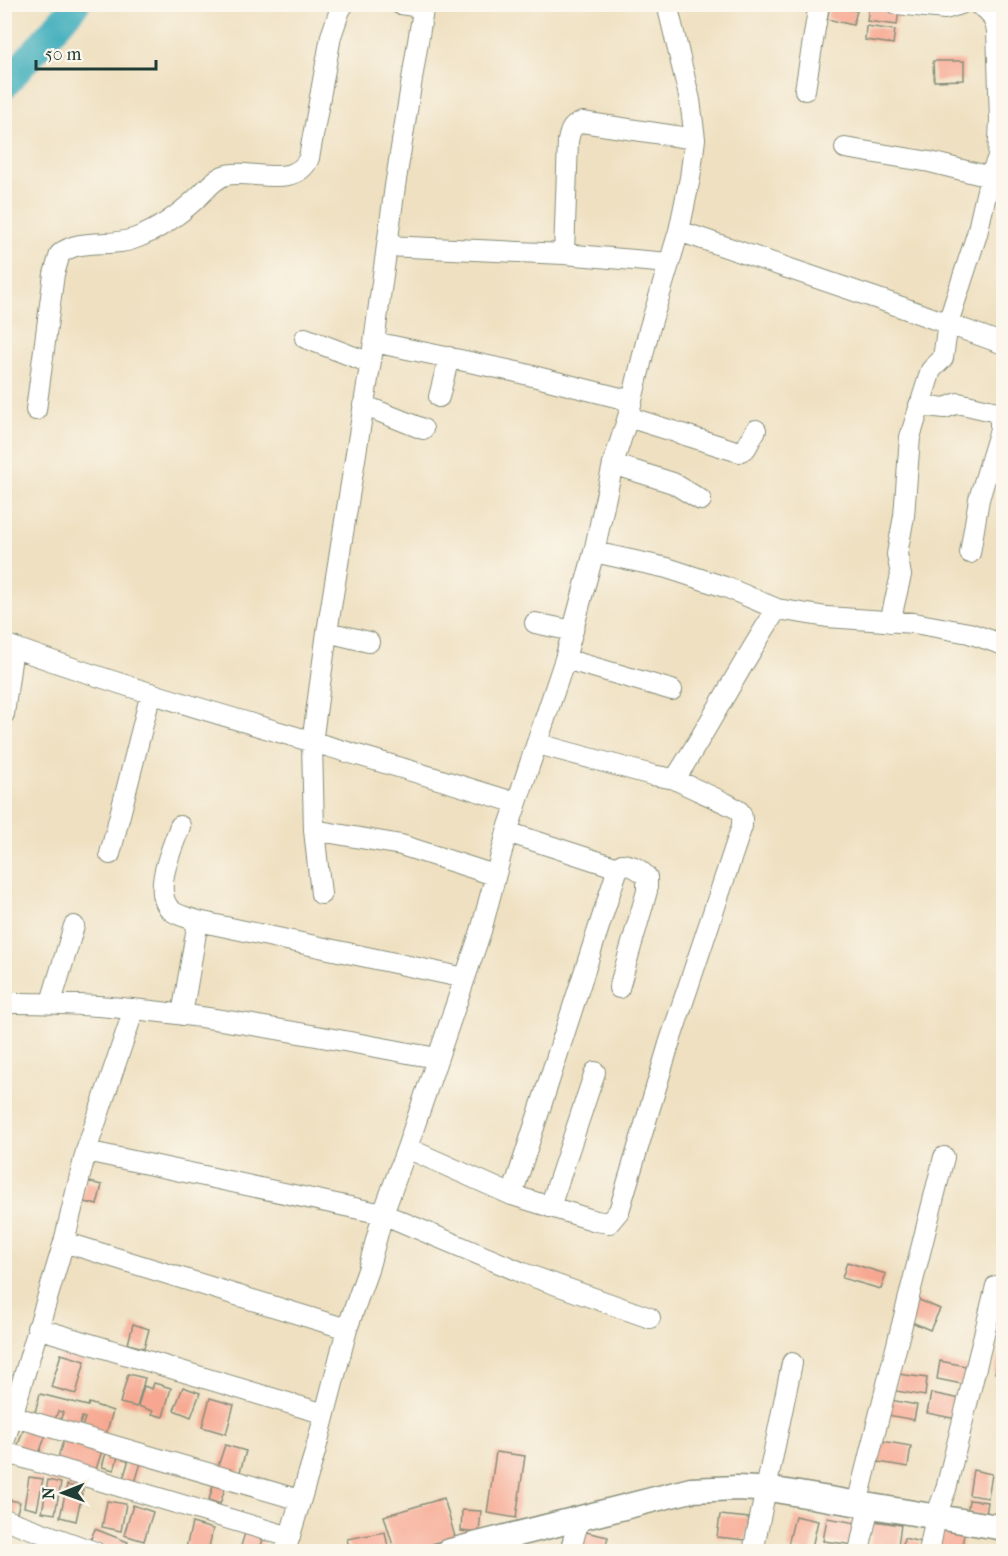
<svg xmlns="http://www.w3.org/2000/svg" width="1008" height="1556" viewBox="0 0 1008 1556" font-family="'IM FELL French Canon',serif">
<rect width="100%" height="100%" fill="#fbf7ec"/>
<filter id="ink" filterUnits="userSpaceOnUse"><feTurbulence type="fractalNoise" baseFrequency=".0167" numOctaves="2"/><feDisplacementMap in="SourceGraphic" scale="12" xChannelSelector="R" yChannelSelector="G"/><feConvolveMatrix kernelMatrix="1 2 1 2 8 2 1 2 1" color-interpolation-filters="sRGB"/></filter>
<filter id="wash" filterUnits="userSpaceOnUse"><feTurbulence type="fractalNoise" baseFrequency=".008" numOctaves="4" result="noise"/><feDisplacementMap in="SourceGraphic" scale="24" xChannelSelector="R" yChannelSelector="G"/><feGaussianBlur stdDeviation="1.35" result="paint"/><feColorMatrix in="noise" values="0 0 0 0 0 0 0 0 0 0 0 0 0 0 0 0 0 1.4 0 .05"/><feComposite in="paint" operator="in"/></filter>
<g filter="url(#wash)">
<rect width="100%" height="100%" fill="#efe0c1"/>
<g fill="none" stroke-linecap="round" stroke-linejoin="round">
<path stroke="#3eadbb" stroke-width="28" d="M 4,86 L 76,4"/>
</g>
<g id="blocks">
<path fill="#f7a791" d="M 830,5 L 857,11 L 853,25 L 827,19 Z
M 869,6 L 899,10 L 897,25 L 867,21 Z
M 866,26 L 895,30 L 893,44 L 865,40 Z
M 933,61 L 964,61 L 964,80 L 934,81 Z
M 86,1181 L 102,1185 L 97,1205 L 81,1201 Z
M 847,1262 L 886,1274 L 881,1289 L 842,1278 Z
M 917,1299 L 940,1309 L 930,1330 L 907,1320 Z
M 133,1324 L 149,1329 L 144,1348 L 128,1344 Z
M 1003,1338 L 1004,1338 L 1004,1375 L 995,1373 Z
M 61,1354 L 85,1361 L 76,1394 L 51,1387 Z
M 940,1361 L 971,1367 L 967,1385 L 937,1379 Z
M 128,1374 L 145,1378 L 137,1407 L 120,1403 Z
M 898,1374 L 927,1378 L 925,1396 L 896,1391 Z
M 154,1383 L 171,1388 L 163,1417 L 152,1414 L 153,1411 L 138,1406 L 144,1386 L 152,1389 Z
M 183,1387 L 200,1393 L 191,1417 L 174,1410 Z
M 931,1393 L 961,1399 L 957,1419 L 927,1413 Z
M 40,1394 L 88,1406 L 89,1403 L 113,1411 L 104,1441 L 80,1434 L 85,1418 L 82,1417 L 78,1433 L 58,1428 L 63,1412 L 58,1411 L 54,1422 L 34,1416 Z
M 210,1398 L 234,1405 L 226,1434 L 202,1427 Z
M 885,1399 L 917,1405 L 914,1420 L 882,1414 Z
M 26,1423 L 47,1432 L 37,1459 L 16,1450 Z
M 66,1432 L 104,1444 L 94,1476 L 56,1464 Z
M 882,1441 L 911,1446 L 908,1467 L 878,1462 Z
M 225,1445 L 246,1451 L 239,1475 L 217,1469 Z
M 108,1446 L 120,1450 L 114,1470 L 102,1467 Z
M 131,1452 L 143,1456 L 134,1486 L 122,1483 Z
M 496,1452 L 525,1456 L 516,1518 L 487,1513 Z
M 973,1470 L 992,1474 L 988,1498 L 969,1495 Z
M 29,1477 L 43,1479 L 37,1510 L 24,1507 Z
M 48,1480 L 61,1483 L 55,1514 L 42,1512 Z
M 214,1482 L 226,1485 L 220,1504 L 209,1500 Z
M 67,1485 L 83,1489 L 76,1521 L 60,1517 Z
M 444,1498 L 455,1537 L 405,1552 L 395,1552 L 384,1516 Z
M 4,1499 L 20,1502 L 16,1516 L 4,1513 Z
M 969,1500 L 988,1502 L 986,1515 L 967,1513 Z
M 107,1501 L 126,1504 L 121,1531 L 102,1527 Z
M 133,1505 L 153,1512 L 144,1541 L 124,1535 Z
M 462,1510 L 481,1511 L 479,1533 L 461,1531 Z
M 720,1515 L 749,1518 L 746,1540 L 717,1537 Z
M 795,1516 L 818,1521 L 811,1552 L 787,1549 Z
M 827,1518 L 857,1523 L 854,1545 L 823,1541 Z
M 874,1521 L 901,1525 L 897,1552 L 869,1552 Z
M 192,1523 L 213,1529 L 208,1552 L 185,1552 Z
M 941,1524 L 965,1528 L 961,1552 L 936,1552 Z
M 247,1527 L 265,1533 L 259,1552 L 239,1552 Z
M 95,1529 L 128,1542 L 124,1552 L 117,1552 L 90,1541 Z
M 581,1531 L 608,1537 L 604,1552 L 577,1552 Z
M 385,1532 L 389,1552 L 350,1552 L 347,1539 Z
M 904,1538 L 921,1542 L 919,1552 L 902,1552 Z"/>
</g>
</g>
<g filter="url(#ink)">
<use href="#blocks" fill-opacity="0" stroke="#878e7a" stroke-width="1.5"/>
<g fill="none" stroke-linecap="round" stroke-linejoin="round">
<defs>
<path id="minor" d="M 400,4 L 424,8
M 897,4 L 945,9 L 961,4
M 805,90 L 819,4
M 845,148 L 930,162 L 990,177
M 679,231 L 890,303 L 1004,344
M 387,246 L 564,254 L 669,263
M 564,254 L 568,141 C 570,131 571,126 582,122 L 695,139
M 305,338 L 370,363
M 374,342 L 517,372 L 632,401
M 439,397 L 449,357
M 363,405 L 423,429
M 919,405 L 945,408 L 958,403 L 997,412 L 1000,421 L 1000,430 L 979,499 L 970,553
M 36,410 L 54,274 L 60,254 C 80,237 113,248 136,238 C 158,230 181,213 198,197 C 206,190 213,180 223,176 C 247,167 295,191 309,158 L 331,36 L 340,10 L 344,4
M 628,417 L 739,452 L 746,448 L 756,430
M 613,464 L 673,483 L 701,500
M 594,552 L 667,568 L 728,588 L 777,609
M 890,622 L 901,575 L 897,554 L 904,516 L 910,437 L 931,370 L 943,358 L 948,323 L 977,234 L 990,177 L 998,157 L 1000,120 L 997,30 C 993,16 990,10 977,4
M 535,623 L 573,631
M 327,632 L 369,642
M 4,644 C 172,705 346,749 516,803
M 565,659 L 672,690
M 4,714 L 13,647
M 538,744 L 652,775 L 675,779 C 711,723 741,664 777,609 L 827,617 L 914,623 L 969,633 L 1004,645
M 180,826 C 173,847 150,893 172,911 C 179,916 189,918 198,921 L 465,978
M 314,830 L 401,845 L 494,875
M 507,832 L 618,868
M 110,854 L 151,693
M 321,894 L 314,830 L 312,743 L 327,632 L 374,342 L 395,186 L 424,4
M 51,1002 L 74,926
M 4,1003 C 150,1001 294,1032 436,1058
M 182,1015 L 198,921
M 407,1148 L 512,1195 L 596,1221 L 609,1223 L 619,1211 L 669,1044 L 742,826 C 742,821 743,816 740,812 C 736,806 686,786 675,779
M 86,1151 L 383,1214 L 523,1273 L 650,1318
M 512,1195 L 618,868 L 622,864 C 633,865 639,869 647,877 L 647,891 L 619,988
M 550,1207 L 595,1072
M 64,1242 L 347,1329
M 37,1328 L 325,1414
M 12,1416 L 300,1500
M 4,1443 L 64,1242 L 86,1151 L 134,1009
M 4,1452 L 290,1537
M 857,1504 L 944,1157
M 4,1519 L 95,1552
M 285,1552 L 315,1452 L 347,1329 L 368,1270 L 383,1214 L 407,1148 L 481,931 L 507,832 L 565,659 L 594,552 L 613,464 L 628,417 L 649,330 L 679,231 L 690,178 L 695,139 L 690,100 L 667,4
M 570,1552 L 579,1519
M 753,1552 L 792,1363
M 859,1552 L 869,1505
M 929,1552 L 936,1516 L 946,1489 L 996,1286"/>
<path id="tertiary" d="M 447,1552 L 691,1490 L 737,1488 L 775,1490 L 1004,1528"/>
</defs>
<use href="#minor" stroke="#878e7a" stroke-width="22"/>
<use href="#tertiary" stroke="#878e7a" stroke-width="27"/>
<use href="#minor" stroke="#fff" stroke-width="20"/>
<use href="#tertiary" stroke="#fff" stroke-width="24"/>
</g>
</g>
<rect width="1008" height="1556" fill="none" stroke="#fbf7ec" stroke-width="24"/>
<g transform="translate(63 1493) rotate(269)" stroke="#fbf7ec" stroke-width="4.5" paint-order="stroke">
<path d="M0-4.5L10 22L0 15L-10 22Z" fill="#1f3d34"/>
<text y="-9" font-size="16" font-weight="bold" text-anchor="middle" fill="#1f3d34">N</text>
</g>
<path d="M36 60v9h120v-9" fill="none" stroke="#1f3d34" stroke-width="3"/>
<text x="45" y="60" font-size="18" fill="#1f3d34" stroke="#fbf7ec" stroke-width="4.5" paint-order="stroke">50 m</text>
</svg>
